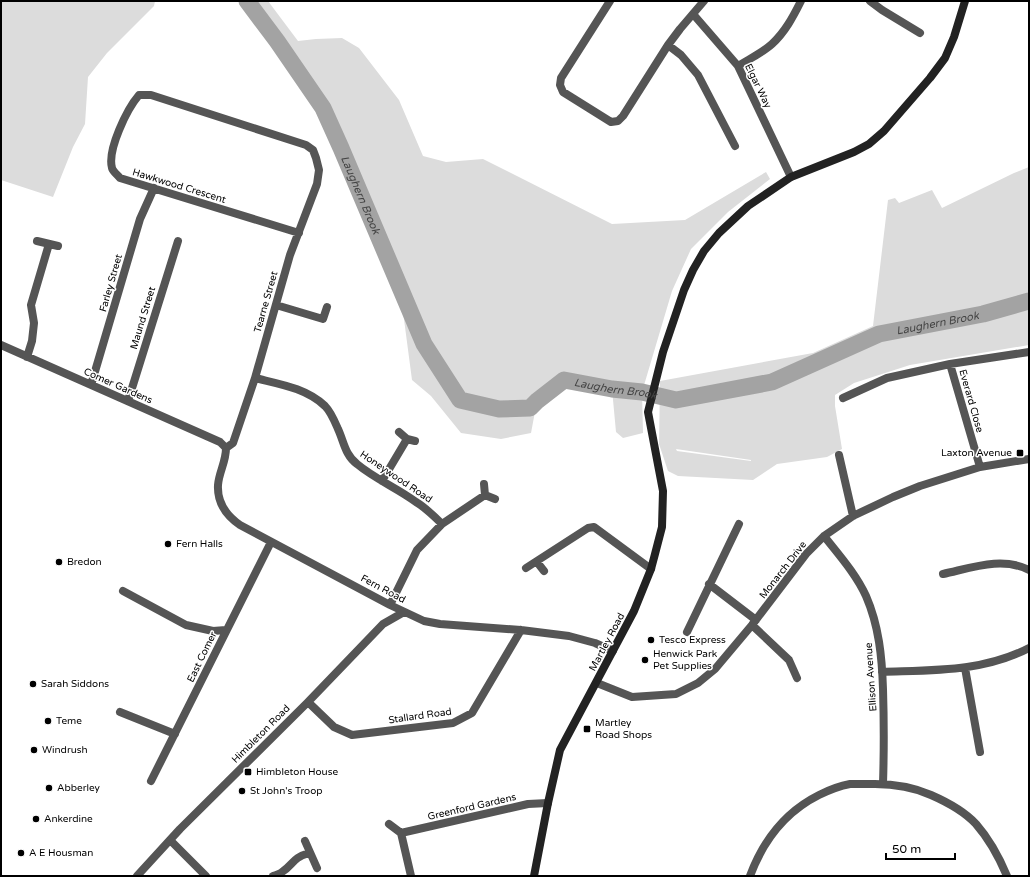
<svg xmlns="http://www.w3.org/2000/svg" width="1030" height="877" viewBox="0 0 1030 877" font-family="'Varela Round',sans-serif">
<rect width="100%" height="100%" fill="#fff"/>
<path fill="#dcdcdc" fill-rule="evenodd" d="M 1,1 L 155,1 L 154,6 L 107,53 L 88,77 L 85,124 L 73,147 L 53,197 L 1,180 Z
M 247,1 L 268,1 L 298,41 L 316,39 L 342,38 L 359,48 L 399,100 L 423,156 L 446,162 L 483,159 L 612,224 L 685,220 L 766,172 L 770,179 L 728,212 L 691,249 L 672,291 L 642,392 L 643,433 L 623,438 L 616,432 L 612,389 L 564,380 L 537,401 L 531,433 L 501,439 L 461,433 L 431,396 L 412,380 L 400,289 L 341,148 L 323,108 L 277,41 Z
M 1029,167 L 1029,345 L 910,365 L 854,383 L 835,395 L 835,406 L 842,449 L 827,457 L 777,464 L 753,480 L 678,476 L 668,471 L 659,444 L 660,381 L 813,353 L 873,326 L 888,200 L 895,198 L 899,203 L 932,190 L 942,208 L 1014,173 ZM 676,449 L 751,460 L 751,461 L 677,451 Z"/>
<g fill="none" stroke-linecap="round" stroke-linejoin="round">
<path stroke="#a3a3a3" stroke-width="17" id="s1" d="M 247,1 L 277,41 L 323,108 L 341,148 L 424,344 L 460,400 L 499,409 L 530,408 L 537,401 L 564,380 L 612,389 L 642,392 L 676,400 L 772,382 L 879,334 L 983,314 L 1029,301"/>
<path stroke="#555" stroke-width="8" d="M 610,1 L 561,78 L 560,85 L 563,92 L 611,122 L 618,121 L 623,116 L 668,45 L 680,29 L 704,1
M 870,1 L 882,10 L 920,33
M 693,14 L 738,66 L 791,177
M 668,45 L 681,55 L 698,75 L 735,146
M 738,66 C 749,59 762,53 772,44 C 785,32 793,17 801,1
M 37,241 L 58,246
M 276,305 L 323,319 L 327,307
M 1,345 L 220,442 L 226,448
M 27,357 L 32,341 L 34,323 L 31,305 L 49,244
M 950,364 L 980,467
M 255,378 C 279,384 306,388 325,406 C 331,412 335,422 338,429 C 344,442 345,455 357,464 C 375,479 397,488 416,502 C 426,508 434,516 442,524
M 91,385 L 140,219 L 154,188
M 843,398 L 887,378 L 950,364 L 1029,352
M 128,401 L 178,241
M 399,432 L 407,439 L 415,441
M 226,448 L 233,443 L 255,378 L 290,255 L 317,184 L 319,170 L 316,158 L 313,150 L 306,145 L 151,95 L 139,95 C 127,109 107,150 112,168 C 113,172 118,175 120,178 L 299,233
M 226,448 C 226,462 219,472 218,485 C 217,503 227,516 240,525 L 390,605 L 424,621 L 440,624 L 521,630 L 569,636 L 595,643 L 613,651
M 839,455 L 853,516
M 382,481 L 407,439
M 484,484 L 485,495 L 495,499
M 824,536 C 839,555 856,574 866,596 C 879,626 882,657 883,689 C 884,721 884,752 883,784
M 537,562 L 544,571
M 526,568 L 588,528 L 594,527 L 651,569
M 943,574 C 971,568 1002,556 1029,570
M 709,584 L 756,620
M 123,591 L 186,625 L 213,631 L 226,630
M 390,605 L 417,550 L 442,524 L 485,495
M 752,625 L 789,660 L 797,678
M 687,632 L 739,524
M 965,668 L 980,752
M 882,672 C 933,670 983,672 1029,648
M 597,683 L 632,697 L 676,694 L 698,683 L 715,669 L 752,625 L 806,554 L 824,536 L 853,516 L 893,497 L 920,486 L 980,467 L 1029,459
M 308,702 L 334,727 L 352,735 L 453,723 L 472,713 L 521,630
M 120,712 L 175,734
M 151,781 L 271,542
M 389,824 L 401,833 L 411,876
M 401,833 L 528,804 L 548,803
M 170,840 L 206,876
M 305,841 L 317,868
M 137,876 L 180,829 L 308,702 L 383,624 L 404,612
M 273,876 C 276,875 280,874 282,872 C 294,864 292,858 309,853
M 750,876 C 763,841 785,812 819,795 C 829,790 839,786 850,784 C 858,784 867,784 875,784 C 895,784 913,787 931,795 C 947,802 964,811 976,824 C 990,840 999,857 1007,876"/>
<path stroke="#222" stroke-width="8" d="M 534,876 L 548,803 L 560,750 L 634,611 L 651,569 L 655,554 L 662,527 L 663,491 L 648,412 L 663,352 L 684,290 L 693,270 L 704,251 L 719,233 L 748,206 L 791,177 L 854,152 L 869,144 L 884,131 L 930,78 L 945,58 L 954,37 L 965,1"/>
</g>
<g fill="#000" stroke="#fff" stroke-width="1.5">
<rect x="1016" y="449" width="8" height="8" rx="2"/>
<circle cx="168" cy="544" r="4"/>
<circle cx="59" cy="562" r="4"/>
<circle cx="651" cy="640" r="4"/>
<circle cx="645" cy="660" r="4"/>
<circle cx="33" cy="684" r="4"/>
<circle cx="48" cy="721" r="4"/>
<rect x="583" y="725" width="8" height="8" rx="2"/>
<circle cx="34" cy="750" r="4"/>
<rect x="244" y="768" width="8" height="8" rx="2"/>
<circle cx="49" cy="788" r="4"/>
<circle cx="242" cy="791" r="4"/>
<circle cx="36" cy="819" r="4"/>
<circle cx="21" cy="853" r="4"/>
</g>
<g text-anchor="middle" dominant-baseline="central" stroke-width="3" stroke-linejoin="round" paint-order="stroke">
<g font-size="10" fill="#000" stroke="#fff">
<text transform="translate(758 86) rotate(64)">Elgar Way</text>
<text transform="translate(179 186) rotate(17)">Hawkwood Crescent</text>
<text transform="translate(111 283) rotate(-74)">Farley Street</text>
<text transform="translate(266 302) rotate(-74)">Tearne Street</text>
<text transform="translate(143 318) rotate(-73)">Maund Street</text>
<text transform="translate(118 386) rotate(24)">Comer Gardens</text>
<text transform="translate(971 401) rotate(74)">Everard Close</text>
<text transform="translate(396 477) rotate(34)">Honeywood Road</text>
<text transform="translate(783 570) rotate(-52)">Monarch Drive</text>
<text transform="translate(383 589) rotate(28)">Fern Road</text>
<text transform="translate(607 642) rotate(-62)">Martley Road</text>
<text transform="translate(202 657) rotate(-64)">East Comer</text>
<text transform="translate(871 677) rotate(-94)">Ellison Avenue</text>
<text transform="translate(420 716) rotate(-8)">Stallard Road</text>
<text transform="translate(261 734) rotate(-45)">Himbleton Road</text>
<text transform="translate(472 807) rotate(-13)">Greenford Gardens</text>
</g>
<g font-size="10" fill="#000" stroke="#fff" text-anchor="start">
<text x="1012" y="453" text-anchor="end">Laxton Avenue</text>
<text x="176" y="544">Fern Halls</text>
<text x="67" y="562">Bredon</text>
<text x="659" y="640">Tesco Express</text>
<text x="653" y="654">Henwick Park<tspan x="653" dy="12">Pet Supplies</tspan></text>
<text x="41" y="684">Sarah Siddons</text>
<text x="56" y="721">Teme</text>
<text x="595" y="723">Martley<tspan x="595" dy="12">Road Shops</tspan></text>
<text x="42" y="750">Windrush</text>
<text x="256" y="772">Himbleton House</text>
<text x="57" y="788">Abberley</text>
<text x="250" y="791">St John's Troop</text>
<text x="44" y="819">Ankerdine</text>
<text x="29" y="853">A E Housman</text>
</g>
<g font-size="11" font-style="italic" fill="#444" stroke="#fff">
<text stroke="none"><textPath href="#s1" startOffset="226">Laughern Brook</textPath></text>
<text stroke="none"><textPath href="#s1" startOffset="958">Laughern Brook</textPath></text>
<text stroke="none"><textPath href="#s1" startOffset="622">Laughern Brook</textPath></text>
</g>
</g>
<rect width="1030" height="877" fill="none" stroke="#000000" stroke-width="4"/>
<path d="M886 853v6h69v-6" fill="none" stroke="#000000" stroke-width="2"/>
<text x="892" y="853" font-size="12" fill="#000000" stroke="#ffffff" stroke-width="3" paint-order="stroke">50 m</text>
</svg>
